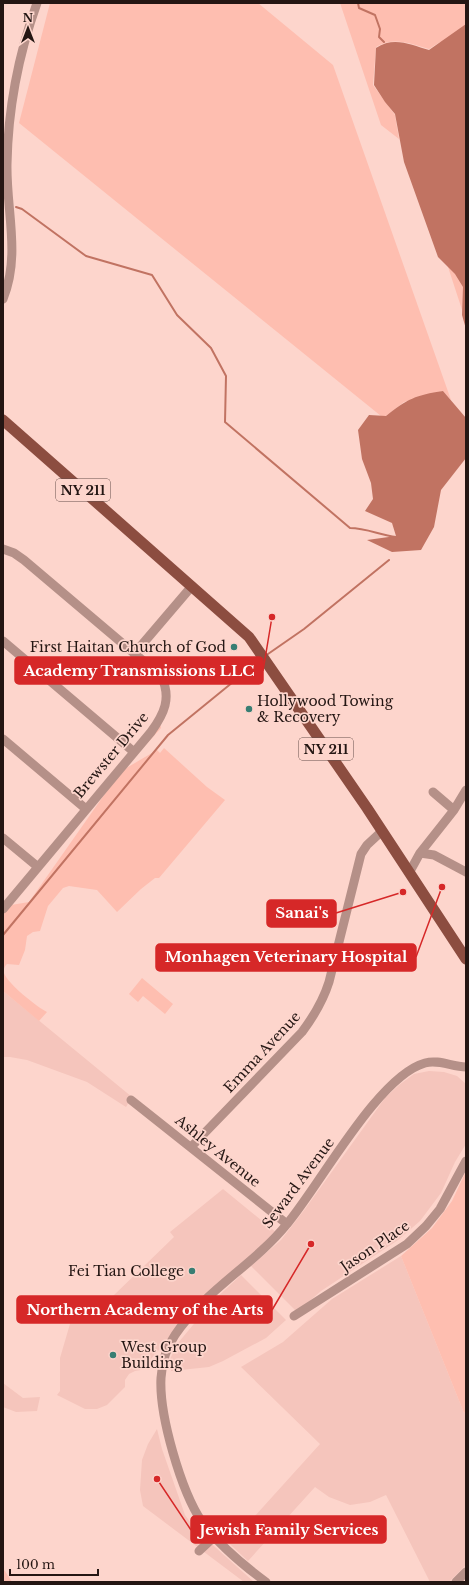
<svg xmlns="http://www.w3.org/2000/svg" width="469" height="1585" viewBox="0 0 469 1585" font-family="'Libre Baskerville',serif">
<rect width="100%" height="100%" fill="#fdd5cc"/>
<path fill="#f5c5bc" d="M 3,991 L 132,1097 L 126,1107 L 87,1082 L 27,1060 L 10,1057 L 3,1057 Z
M 429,1071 L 444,1072 L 457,1076 L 466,1084 L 466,1144 L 455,1162 L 441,1193 L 420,1221 L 398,1240 L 321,1291 L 297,1312 L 251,1266 L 281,1240 L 305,1209 L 385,1098 L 399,1085 L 414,1074 Z
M 223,1189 L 277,1233 L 203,1301 L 141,1370 L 135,1371 L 129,1374 L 125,1380 L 125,1387 L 107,1405 L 97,1409 L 85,1409 L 57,1395 L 60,1391 L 60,1358 L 72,1317 L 82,1309 L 113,1296 L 174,1237 L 170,1232 Z
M 401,1256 L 464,1413 L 466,1412 L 466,1565 L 449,1582 L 430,1582 L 386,1495 L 370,1502 L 350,1505 L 329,1497 L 315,1487 L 248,1561 L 219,1534 L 233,1533 L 245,1527 L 320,1444 L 241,1367 L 283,1342 L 332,1299 Z
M 241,1275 L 286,1320 L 266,1338 L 223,1361 L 209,1367 L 171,1371 L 170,1359 L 178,1343 L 213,1301 Z
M 3,1383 L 23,1398 L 40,1397 L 37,1411 L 16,1412 L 3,1407 Z
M 157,1429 L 162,1449 L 185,1515 L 196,1530 L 254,1582 L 244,1582 L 143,1506 L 140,1490 L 142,1460 L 148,1444 Z"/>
<path fill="#febeb0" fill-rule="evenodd" d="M 50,3 L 258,3 L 333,65 L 451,400 L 443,391 L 404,402 L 386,416 L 381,416 L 19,123 Z
M 340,3 L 466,3 L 466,322 L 400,120 L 440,42 L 429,49 C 411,44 394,36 376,47 L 373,85 L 395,115 L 399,139 L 381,125 Z
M 160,724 L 161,728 L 123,770 L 157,750 L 160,753 L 164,748 L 207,787 L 225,800 L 159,878 L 155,878 L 141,889 L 117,912 L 97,890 L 69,886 L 63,888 L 48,906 L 40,931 L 33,932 L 27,936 L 25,950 L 19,965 L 7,964 C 5,966 3,969 4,973 C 7,983 37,1007 47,1012 L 39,1021 L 3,991 L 3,906 ZM 109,788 L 29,902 L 11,905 Z
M 142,978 L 173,1004 L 165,1014 L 143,996 L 138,1002 L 129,994 Z
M 466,1171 L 466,1412 L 464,1413 L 401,1256 L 432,1228 L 452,1201 Z
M 3,1568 L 12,1582 L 3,1582 Z"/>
<path fill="#c17362" d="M 466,24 L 466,329 L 462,315 L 463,287 L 455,274 L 438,257 L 404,162 L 395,114 L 385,102 L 374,85 L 376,48 C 394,36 411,45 429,50 Z
M 443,391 L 466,418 L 466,458 L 441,490 L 434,527 L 421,550 L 392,552 L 367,540 L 396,536 L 392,523 L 365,511 L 373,499 L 371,483 L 362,459 L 358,430 L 369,415 L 386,416 C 407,399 416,395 443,391 Z"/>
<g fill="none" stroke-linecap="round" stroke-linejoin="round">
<path stroke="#c17362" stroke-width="2" d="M 358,3 L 359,8 L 375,15 L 380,29 L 379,37 L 384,42
M 16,207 L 22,209 L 86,256 L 152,275 L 177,315 L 211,348 L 226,376 L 225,422 L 350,528 C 366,528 380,535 396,537
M 268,654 L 304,629 L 389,560
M 3,935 L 168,735 L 260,660"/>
<path stroke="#b59088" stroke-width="9" d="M 3,299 C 21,255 6,210 7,164 C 8,110 19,53 37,3
M 3,549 L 14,553 L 24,560 L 161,676 C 172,698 164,714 151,732 L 3,909
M 3,641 L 134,752
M 134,654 L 192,586
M 3,739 L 86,809
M 433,792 L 454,810
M 3,838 L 38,867
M 420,853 L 434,855 L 466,872
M 409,873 L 420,853 L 454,810 L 466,790
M 131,1100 L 287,1224
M 192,1146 L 302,1032 C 314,1016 323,1001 329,982 L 361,854 L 367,845 L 381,832
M 294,1316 L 407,1244 L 426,1226 L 440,1209 L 466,1161
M 199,1551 L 214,1537
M 266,1582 C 243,1565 219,1545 202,1522 C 181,1491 159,1415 161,1378 C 162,1362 166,1348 175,1335 C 205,1290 254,1265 287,1224 C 320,1185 378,1076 425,1063 C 439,1059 452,1067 466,1067
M 456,1582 L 466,1572"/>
<path stroke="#8c4d40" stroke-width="11" d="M 3,420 L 249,637 L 367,808 L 466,959"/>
</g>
<g fill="#387e73" stroke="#fdd5cc" stroke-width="1.5">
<circle cx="234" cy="647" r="4"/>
<circle cx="249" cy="709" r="4"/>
<circle cx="192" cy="1271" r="4"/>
<circle cx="113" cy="1355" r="4"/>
</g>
<g text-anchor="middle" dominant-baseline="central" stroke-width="3.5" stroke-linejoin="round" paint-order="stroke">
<g fill="#fdd5cc" stroke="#654f4a" stroke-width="1">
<rect x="56" y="479" width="54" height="22" rx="3"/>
<rect x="299" y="738" width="54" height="22" rx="3"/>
</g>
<g font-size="13" font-weight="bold" fill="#241613">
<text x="83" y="490">NY 211</text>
<text x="326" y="749">NY 211</text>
</g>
<g font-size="14" fill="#241613" stroke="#fdd5cc" text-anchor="end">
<text x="226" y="647">First Haitan Church of God</text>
<text x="257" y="701" text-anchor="start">Hollywood Towing<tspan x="257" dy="16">&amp; Recovery</tspan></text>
<text x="184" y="1271">Fei Tian College</text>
<text x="121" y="1347" text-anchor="start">West Group<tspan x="121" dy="16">Building</tspan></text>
</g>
<g font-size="14" fill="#241613" stroke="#fdd5cc">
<text transform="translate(111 755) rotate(-50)">Brewster Drive</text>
<text transform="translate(262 1052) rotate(-47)">Emma Avenue</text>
<text transform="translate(218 1151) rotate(39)">Ashley Avenue</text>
<text transform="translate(298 1183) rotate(-53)">Seward Avenue</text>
<text transform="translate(375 1246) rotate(-34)">Jason Place</text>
</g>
</g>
<path fill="none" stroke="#d62828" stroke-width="1.5" d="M272 617L263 671M403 892L336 913M442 887L416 957M311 1244L272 1310M157 1479L191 1530"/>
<g fill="#d62828" stroke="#fdd5cc" stroke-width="1.5">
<circle cx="272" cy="617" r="4"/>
<circle cx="403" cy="892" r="4"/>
<circle cx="442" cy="887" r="4"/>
<circle cx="311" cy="1244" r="4"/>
<circle cx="157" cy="1479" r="4"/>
</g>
<g fill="#d62828" stroke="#d62828" stroke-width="1.5">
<rect x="15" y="657" width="248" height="27" rx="4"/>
<rect x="267" y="900" width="69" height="27" rx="4"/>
<rect x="156" y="944" width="260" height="27" rx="4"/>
<rect x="17" y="1296" width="255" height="27" rx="4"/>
<rect x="191" y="1516" width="195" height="27" rx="4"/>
</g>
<g font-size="15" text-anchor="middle" font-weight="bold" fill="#fff">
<text x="139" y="676">Academy Transmissions LLC</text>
<text x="302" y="918">Sanai's</text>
<text x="286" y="962">Monhagen Veterinary Hospital</text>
<text x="145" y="1315">Northern Academy of the Arts</text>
<text x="289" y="1535">Jewish Family Services</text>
</g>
<rect width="469" height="1585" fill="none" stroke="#241613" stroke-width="8"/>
<g transform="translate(28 28)" stroke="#fdd5cc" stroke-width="3" paint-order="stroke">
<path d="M0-3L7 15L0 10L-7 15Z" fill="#241613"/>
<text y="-6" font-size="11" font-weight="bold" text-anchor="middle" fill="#241613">N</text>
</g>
<path d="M10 1569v6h88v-6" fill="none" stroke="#241613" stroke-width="2"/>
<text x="16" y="1569" font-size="12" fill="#241613" stroke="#fdd5cc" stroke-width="3" paint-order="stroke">100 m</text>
</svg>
